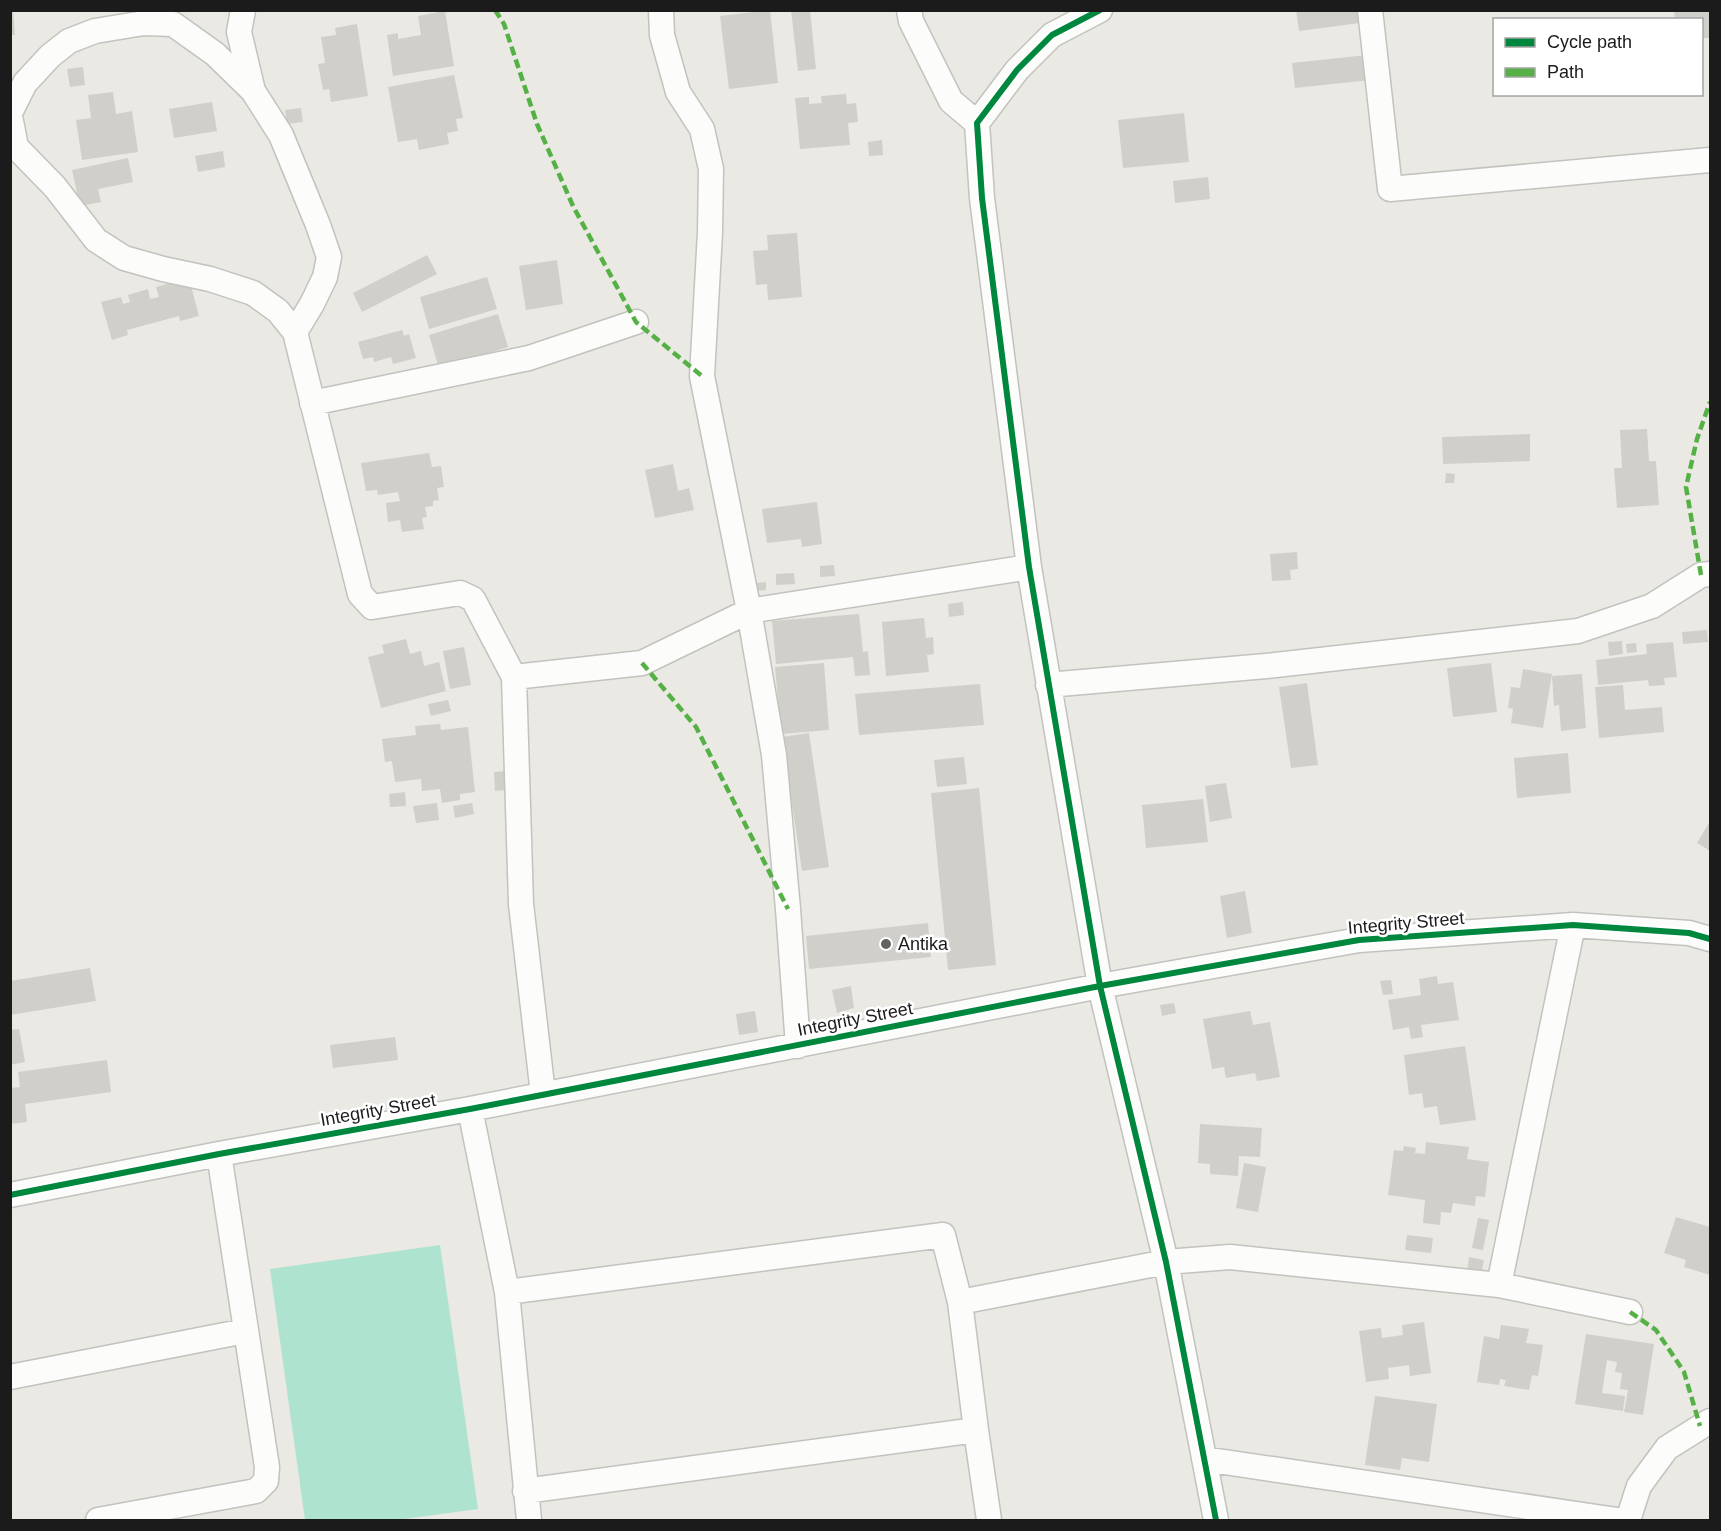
<svg xmlns="http://www.w3.org/2000/svg" width="1721" height="1531" viewBox="0 0 1721 1531" font-family="Helvetica,sans-serif">
<rect width="100%" height="100%" fill="#eae9e3"/>
<path fill="#aee3d0" d="M 440,1245 L 478,1509 L 397,1520 L 305,1520 L 270,1269 Z"/>
<path fill="#d1cfca" d="M 10,10 L 13,10 L 15,35 L 10,35 Z
M 770,10 L 778,83 L 729,89 L 720,16 Z
M 791,10 L 810,10 L 816,69 L 798,71 Z
M 1296,10 L 1359,10 L 1360,23 L 1299,31 Z
M 1674,10 L 1710,10 L 1710,38 L 1702,38 L 1702,20 L 1675,20 Z
M 445,11 L 454,66 L 393,76 L 387,35 L 398,33 L 398,39 L 421,35 L 418,16 Z
M 357,24 L 368,96 L 331,102 L 329,89 L 323,90 L 318,64 L 325,63 L 321,37 L 336,35 L 335,28 Z
M 1367,55 L 1370,80 L 1295,88 L 1292,63 Z
M 83,67 L 85,85 L 70,87 L 67,69 Z
M 454,75 L 463,118 L 456,119 L 458,131 L 447,133 L 449,144 L 419,150 L 417,139 L 398,142 L 388,87 Z
M 113,92 L 116,114 L 132,111 L 138,152 L 82,160 L 76,120 L 91,118 L 88,95 Z
M 846,94 L 847,104 L 856,103 L 858,122 L 848,123 L 850,145 L 800,149 L 795,98 L 809,97 L 809,104 L 822,103 L 821,96 Z
M 212,102 L 217,131 L 174,138 L 169,109 Z
M 301,108 L 303,122 L 287,124 L 285,110 Z
M 1184,113 L 1189,162 L 1123,168 L 1118,120 Z
M 882,140 L 883,155 L 869,156 L 868,142 Z
M 223,151 L 225,167 L 198,172 L 195,156 Z
M 128,158 L 133,182 L 98,189 L 101,202 L 80,206 L 72,170 Z
M 1208,177 L 1210,199 L 1175,203 L 1173,181 Z
M 797,233 L 802,297 L 768,300 L 767,284 L 756,285 L 753,251 L 768,250 L 767,235 Z
M 427,255 L 437,274 L 362,312 L 353,293 Z
M 557,260 L 563,304 L 526,310 L 519,266 Z
M 487,277 L 497,309 L 429,329 L 420,297 Z
M 189,278 L 199,316 L 180,321 L 179,316 L 127,330 L 128,335 L 112,340 L 101,302 L 121,297 L 123,304 L 130,302 L 128,295 L 148,289 L 150,299 L 159,297 L 156,287 Z
M 498,314 L 508,347 L 439,368 L 429,335 Z
M 402,330 L 404,336 L 409,334 L 416,358 L 393,364 L 391,357 L 374,362 L 373,357 L 363,359 L 358,342 Z
M 1647,429 L 1649,461 L 1656,461 L 1659,505 L 1617,508 L 1614,468 L 1622,468 L 1620,430 Z
M 1530,434 L 1530,461 L 1443,464 L 1442,437 Z
M 429,453 L 432,467 L 441,466 L 444,487 L 437,488 L 439,500 L 433,501 L 433,506 L 425,507 L 427,517 L 422,518 L 424,529 L 402,532 L 400,520 L 388,522 L 386,503 L 400,501 L 398,492 L 378,495 L 377,490 L 366,491 L 361,463 Z
M 673,464 L 678,491 L 689,488 L 694,510 L 655,518 L 645,470 Z
M 1446,473 L 1455,474 L 1454,483 L 1445,483 Z
M 817,502 L 822,544 L 802,547 L 801,539 L 767,543 L 762,509 Z
M 1297,552 L 1298,569 L 1290,570 L 1291,580 L 1272,581 L 1270,554 Z
M 834,565 L 835,576 L 820,577 L 820,566 Z
M 794,573 L 795,584 L 776,585 L 776,574 Z
M 766,582 L 766,590 L 757,591 L 756,583 Z
M 963,602 L 964,615 L 949,617 L 948,604 Z
M 859,614 L 863,652 L 868,651 L 870,675 L 855,676 L 853,657 L 776,664 L 772,621 Z
M 924,618 L 926,638 L 933,637 L 934,654 L 927,655 L 929,672 L 886,676 L 882,622 Z
M 1707,630 L 1708,642 L 1683,644 L 1682,632 Z
M 406,639 L 410,654 L 421,651 L 424,666 L 439,662 L 446,691 L 381,708 L 368,657 L 384,653 L 382,645 Z
M 1622,641 L 1623,654 L 1609,656 L 1608,642 Z
M 1673,642 L 1677,677 L 1664,678 L 1665,685 L 1649,686 L 1648,680 L 1598,685 L 1596,660 L 1647,654 L 1646,644 Z
M 1636,643 L 1637,652 L 1627,653 L 1626,644 Z
M 464,647 L 471,685 L 450,689 L 443,651 Z
M 824,663 L 829,730 L 781,734 L 775,667 Z
M 1491,663 L 1497,712 L 1453,717 L 1447,668 Z
M 1523,669 L 1552,674 L 1543,728 L 1511,723 L 1513,709 L 1508,708 L 1511,687 L 1520,688 Z
M 1582,674 L 1586,728 L 1561,731 L 1559,705 L 1554,706 L 1552,676 Z
M 1307,683 L 1318,765 L 1291,768 L 1279,687 Z
M 980,684 L 984,725 L 859,735 L 855,694 Z
M 1623,685 L 1625,710 L 1662,707 L 1664,732 L 1599,738 L 1595,687 Z
M 448,700 L 451,711 L 431,716 L 428,704 Z
M 440,724 L 441,730 L 468,727 L 475,792 L 460,794 L 460,800 L 442,803 L 440,789 L 422,791 L 421,779 L 395,782 L 392,761 L 385,762 L 382,739 L 416,735 L 415,726 Z
M 809,733 L 829,867 L 802,871 L 782,737 Z
M 1568,753 L 1571,793 L 1517,798 L 1514,758 Z
M 964,757 L 967,784 L 937,787 L 934,760 Z
M 506,771 L 507,790 L 495,791 L 494,772 Z
M 1226,783 L 1232,818 L 1210,822 L 1205,786 Z
M 979,788 L 996,965 L 948,970 L 931,793 Z
M 405,792 L 406,806 L 390,807 L 389,794 Z
M 1203,799 L 1208,842 L 1146,848 L 1142,805 Z
M 437,803 L 439,820 L 416,823 L 413,806 Z
M 472,803 L 474,814 L 455,818 L 453,806 Z
M 1710,821 L 1710,851 L 1697,843 Z
M 1245,891 L 1252,933 L 1227,938 L 1220,896 Z
M 928,923 L 931,957 L 809,969 L 806,936 Z
M 90,968 L 96,1001 L 10,1015 L 10,981 Z
M 1437,976 L 1438,984 L 1453,982 L 1459,1020 L 1421,1025 L 1423,1037 L 1411,1039 L 1409,1027 L 1393,1030 L 1388,1000 L 1421,995 L 1419,979 Z
M 1391,980 L 1393,994 L 1383,995 L 1380,981 Z
M 851,986 L 854,1008 L 837,1013 L 832,990 Z
M 1174,1003 L 1176,1013 L 1162,1016 L 1160,1005 Z
M 755,1011 L 758,1032 L 739,1035 L 736,1014 Z
M 1250,1011 L 1253,1025 L 1270,1022 L 1280,1077 L 1257,1081 L 1255,1073 L 1226,1078 L 1224,1067 L 1212,1069 L 1203,1019 Z
M 19,1029 L 25,1062 L 10,1065 L 10,1030 Z
M 395,1037 L 398,1060 L 333,1068 L 330,1045 Z
M 1465,1046 L 1476,1120 L 1440,1125 L 1437,1106 L 1424,1108 L 1422,1093 L 1409,1095 L 1404,1055 Z
M 107,1060 L 111,1092 L 25,1104 L 27,1122 L 10,1124 L 10,1088 L 20,1087 L 18,1072 Z
M 1200,1124 L 1262,1128 L 1260,1157 L 1239,1156 L 1238,1176 L 1210,1174 L 1210,1164 L 1198,1163 Z
M 1426,1142 L 1469,1147 L 1467,1159 L 1489,1162 L 1485,1197 L 1476,1196 L 1475,1206 L 1453,1203 L 1451,1213 L 1441,1212 L 1440,1225 L 1423,1223 L 1425,1200 L 1388,1195 L 1394,1150 L 1403,1151 L 1404,1146 L 1416,1148 L 1415,1153 L 1425,1154 Z
M 1244,1163 L 1266,1167 L 1258,1212 L 1236,1208 Z
M 1676,1217 L 1710,1227 L 1710,1275 L 1684,1267 L 1686,1260 L 1664,1253 Z
M 1478,1218 L 1489,1220 L 1483,1250 L 1472,1248 Z
M 1407,1235 L 1433,1238 L 1431,1253 L 1405,1250 Z
M 1469,1257 L 1484,1260 L 1481,1275 L 1467,1273 Z
M 1424,1322 L 1431,1373 L 1410,1376 L 1409,1365 L 1388,1368 L 1389,1379 L 1366,1382 L 1359,1331 L 1381,1328 L 1382,1338 L 1403,1335 L 1402,1325 Z
M 1501,1325 L 1529,1329 L 1526,1343 L 1543,1345 L 1538,1376 L 1532,1375 L 1529,1390 L 1504,1386 L 1506,1380 L 1500,1379 L 1499,1385 L 1477,1382 L 1484,1336 L 1499,1339 Z
M 1586,1334 L 1654,1344 L 1643,1415 L 1624,1412 L 1628,1390 L 1620,1389 L 1622,1373 L 1615,1372 L 1617,1362 L 1607,1360 L 1602,1393 L 1625,1396 L 1623,1411 L 1575,1404 Z
M 1375,1396 L 1437,1404 L 1429,1462 L 1402,1458 L 1400,1470 L 1365,1465 Z"/>
<g fill="none" stroke-linecap="round" stroke-linejoin="round">
<defs>
<path id="minor" d="M 243,10 L 239,32 L 253,91
M 661,10 L 662,35 L 678,92 L 702,129 L 711,169 L 710,232 L 702,376 L 749,611 L 774,755 L 788,909 L 798,1046
M 909,10 L 911,21 L 951,101 L 977,123
M 1100,10 L 1052,35 L 1017,70 L 977,123 L 982,198 L 1029,567 L 1100,986 L 1166,1262 L 1216,1520
M 1370,10 L 1390,189 L 1710,160
M 10,113 L 25,83 L 50,56 L 69,41 L 95,31 L 144,23 L 173,24 L 215,54 L 253,91 L 281,135 L 318,225 L 329,257 L 325,277 L 312,304 L 295,332
M 10,116 L 16,147 L 55,187 L 96,240 L 124,258 L 163,269 L 210,279 L 253,293 L 278,311 L 295,332 L 360,594 L 372,607 L 460,593 L 473,599 L 514,677 L 521,904 L 543,1094
M 312,403 L 529,358 L 636,322
M 514,677 L 642,663 L 749,611 L 1029,567
M 1048,685 L 1266,666 L 1578,631 L 1652,606 L 1701,575 L 1710,574
M 470,1109 L 507,1292 L 529,1520
M 10,1195 L 219,1154 L 470,1109 L 1100,986 L 1359,940 L 1573,925 L 1689,933 L 1710,939
M 1499,1285 L 1573,925
M 507,1292 L 943,1235 L 960,1302 L 976,1430 L 525,1491
M 960,1302 L 1166,1262 L 1230,1257 L 1499,1285 L 1630,1312
M 10,1377 L 245,1331
M 976,1430 L 989,1520
M 1204,1459 L 1617,1520
M 98,1520 L 256,1491 L 266,1481 L 267,1467 L 219,1154
M 1628,1520 L 1639,1486 L 1667,1448 L 1710,1421"/>
</defs>
<use href="#minor" stroke="#c2c2bf" stroke-width="27"/>
<use href="#minor" stroke="#fcfcfb" stroke-width="24"/>
<path stroke="#55b145" stroke-width="4.5" stroke-dasharray="9 4.5" stroke-linecap="butt" d="M 495,10 L 504,24 L 537,124 L 573,206 L 636,322 L 702,376
M 1701,575 L 1686,487 L 1697,439 L 1710,402
M 642,663 L 696,727 L 788,909
M 1630,1312 L 1656,1330 L 1684,1372 L 1700,1426"/>
<defs>
<path id="cycleway" d="M 1100,10 L 1052,35 L 1017,70 L 977,123 L 982,198 L 1029,567 L 1100,986 L 1166,1262 L 1216,1520
M 10,1195 L 219,1154 L 470,1109 L 1100,986 L 1359,940 L 1573,925 L 1689,933 L 1710,939"/>
</defs>
<use href="#cycleway" stroke="#fff" stroke-width="10"/>
<use href="#cycleway" stroke="#00873e" stroke-width="6"/>
</g>
<circle fill="#636361" stroke="#fff" stroke-width="2" cx="886" cy="944" r="6"/>
<g text-anchor="middle" dominant-baseline="central" stroke-width="5" stroke-linejoin="round" paint-order="stroke">
<g font-size="18" fill="#1b1b1b" stroke="#fff">
<text transform="translate(1406 923) rotate(-5)">Integrity Street</text>
<text transform="translate(855 1019) rotate(-11)">Integrity Street</text>
<text transform="translate(378 1110) rotate(-10)">Integrity Street</text>
</g>
<g font-size="18" fill="#1b1b1b" stroke="#fff" text-anchor="start">
<text x="898" y="944">Antika</text>
</g>
</g>
<rect width="1721" height="1531" fill="none" stroke="#1b1b1b" stroke-width="24"/>
<rect x="1493" y="18" width="210" height="78" fill="#ffffff" stroke="#a4a4a4" stroke-width="1.5"/>
<rect x="1505" y="38" width="30" height="9" fill="#00873e" stroke="#a4a4a4" stroke-width="1.5"/>
<text x="1547" y="48" font-size="18" fill="#1b1b1b">Cycle path</text>
<rect x="1505" y="68" width="30" height="9" fill="#55b145" stroke="#a4a4a4" stroke-width="1.5"/>
<text x="1547" y="78" font-size="18" fill="#1b1b1b">Path</text>
</svg>
